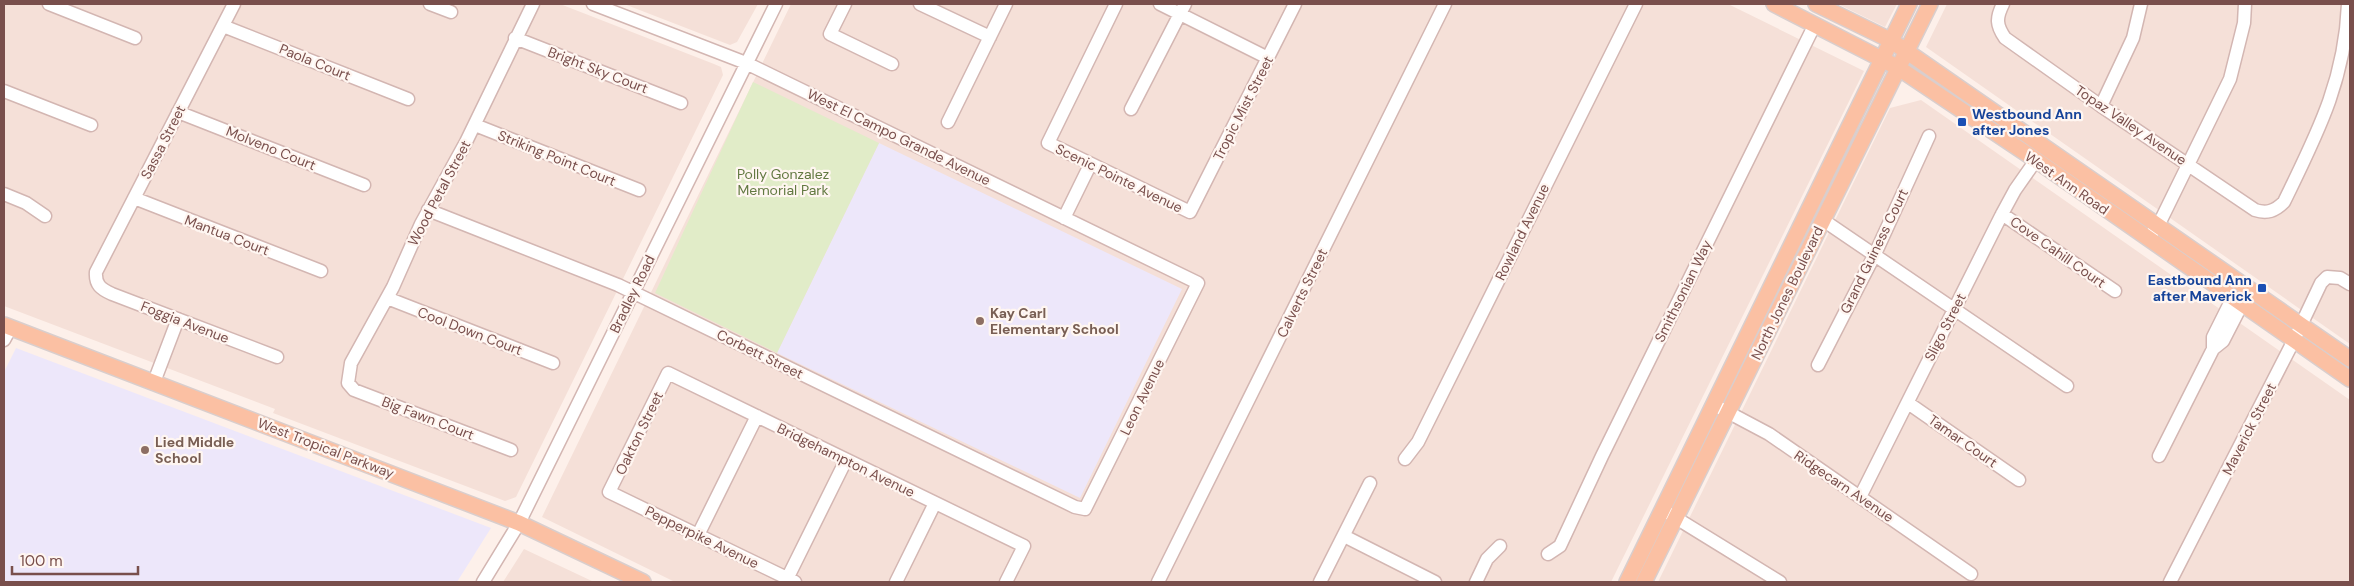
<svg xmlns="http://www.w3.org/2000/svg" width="2354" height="586" viewBox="0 0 2354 586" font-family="'DM Sans',sans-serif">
<rect width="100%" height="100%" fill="#fdf0ea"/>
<path fill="#f5e0d8" d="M 4,4 L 560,4 L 714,64 L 721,67 L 723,75 L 516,497 L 505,501 L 273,413 L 275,409 L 4,306 Z
M 624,4 L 758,4 L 737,42 L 730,45 Z
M 791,4 L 1728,4 L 1864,71 L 1611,582 L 675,582 L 542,517 Z
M 1838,4 L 1897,4 L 1885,27 Z
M 1947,4 L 2350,4 L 2350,344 L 1926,47 Z
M 1921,100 L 2350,400 L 2350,582 L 1658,582 L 1890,108 Z
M 524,549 L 594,582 L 503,582 Z"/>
<path fill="#ede7fa" d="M 879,143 L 1182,289 L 1080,498 L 777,353 Z
M 16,348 L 491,528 L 457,582 L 4,582 L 4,372 Z"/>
<path fill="#e1ecc8" d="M 753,82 L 879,143 L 777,353 L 655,293 Z"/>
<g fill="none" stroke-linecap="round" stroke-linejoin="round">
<defs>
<path id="minor" d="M 49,4 L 135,38
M 234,4 L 96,272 C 95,285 101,289 112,294 L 277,357
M 430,4 L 451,12
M 845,4 L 830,34 L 892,64
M 920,4 L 990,37
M 1116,4 L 1048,143 L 1190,212 L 1295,4
M 1160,4 L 1268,58
M 2003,4 C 1996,18 1996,25 2005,38 L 2101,106 L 2255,210 C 2267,214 2275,211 2284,202 C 2317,134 2345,81 2348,4
M 223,26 L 408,99
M 515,38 L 681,103
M 4,91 L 91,125
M 2101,106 L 2133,38 L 2141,4
M 1131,109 L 1185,4
M 178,112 L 364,185
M 948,122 L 1006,4
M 475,125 L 639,190
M 4,194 L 26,203 L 45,216
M 134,198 L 321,271
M 428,210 L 618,285 L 1075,507 L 1085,509 L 1198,283 L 746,63 L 593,4
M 2002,214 L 2115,291
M 1064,218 L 1090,165
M 1823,220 L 2067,386
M 2152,233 L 2158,226 L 2230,79 L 2244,23 L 2245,4
M 387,298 L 553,363
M 4,340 L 11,327
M 2213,349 L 2213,337 L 2233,297
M 1818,365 L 1875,254 L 1929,136
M 154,382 L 178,319
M 1908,403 L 2019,480
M 1720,408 L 1769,434 L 1971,574
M 511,450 L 354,390 L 348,383 L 351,363 L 393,287 L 421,224 L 466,142 L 533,4
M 2159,456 L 2213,349 L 2223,341 L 2242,304
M 1405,459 L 1418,442 L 1636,4
M 1860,497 L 2002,214 L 2015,190 L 2036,160
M 1663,510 L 1780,582
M 698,535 L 757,416
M 1344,536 L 1435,582
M 1548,554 L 1560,546 L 1602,456 L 1815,24
M 787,579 L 846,460
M 483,582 L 519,523 L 776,4
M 795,582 L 609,492 L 668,373 L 1024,546 L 1006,582
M 896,582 L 935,503
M 1158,582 L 1445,4
M 1320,582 L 1370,483
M 1476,582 L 1487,559 L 1500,546
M 2170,582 L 2294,340 L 2321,283 L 2327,277 L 2340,278 L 2350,284"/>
<path id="major" d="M 1774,4 L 1897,67 L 2036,160 L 2350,379
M 1816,4 L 1890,40 L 1906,51 L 2350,359
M 4,325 L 519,523 L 643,582
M 1627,582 L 1909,4
M 1644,582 L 1930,4"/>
</defs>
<use href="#minor" stroke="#d3b6b2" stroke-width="15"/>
<use href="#major" stroke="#d9cecd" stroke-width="18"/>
<use href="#minor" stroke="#fff" stroke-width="12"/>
<use href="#major" stroke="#fbc0a3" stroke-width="15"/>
</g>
<g fill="#1a4fb4" stroke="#fff6f1" stroke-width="2">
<rect x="1957" y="117" width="10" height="10" rx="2.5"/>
<rect x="2257" y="283" width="10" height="10" rx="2.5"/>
</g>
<g fill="#8d6e63" stroke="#fff6f1" stroke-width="2">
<circle cx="980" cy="321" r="5"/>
<circle cx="145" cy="450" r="5"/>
</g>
<g text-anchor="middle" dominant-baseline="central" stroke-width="4.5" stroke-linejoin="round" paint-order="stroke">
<g font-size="14" fill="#794f4c" stroke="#fff6f1">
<text transform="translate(315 62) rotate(22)">Paola Court</text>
<text transform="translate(598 70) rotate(21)">Bright Sky Court</text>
<text transform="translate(1243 108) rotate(-63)">Tropic Mist Street</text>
<text transform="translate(2131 125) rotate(34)">Topaz Valley Avenue</text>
<text transform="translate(899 137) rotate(26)">West El Campo Grande Avenue</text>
<text transform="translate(163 142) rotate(-63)">Sassa Street</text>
<text transform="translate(271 148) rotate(22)">Molveno Court</text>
<text transform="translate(557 158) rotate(22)">Striking Point Court</text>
<text transform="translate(1119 178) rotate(26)">Scenic Pointe Avenue</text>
<text transform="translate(2067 183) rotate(35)">West Ann Road</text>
<text transform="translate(439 193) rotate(-62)">Wood Petal Street</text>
<text transform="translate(1522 232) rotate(-64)">Rowland Avenue</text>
<text transform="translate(227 235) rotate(21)">Mantua Court</text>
<text transform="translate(1874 251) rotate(-64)">Grand Guiness Court</text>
<text transform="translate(2058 252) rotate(35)">Cove Cahill Court</text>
<text transform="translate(1683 291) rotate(-64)">Smithsonian Way</text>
<text transform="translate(1302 293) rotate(-64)">Calverts Street</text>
<text transform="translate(1787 293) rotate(-64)">North Jones Boulevard</text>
<text transform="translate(632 294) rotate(-64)">Bradley Road</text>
<text transform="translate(185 322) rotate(21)">Foggia Avenue</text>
<text transform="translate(1945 327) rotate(-63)">Sligo Street</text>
<text transform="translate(470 331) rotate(21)">Cool Down Court</text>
<text transform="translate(760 354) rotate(26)">Corbett Street</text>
<text transform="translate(1142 397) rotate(-64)">Leon Avenue</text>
<text transform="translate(428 418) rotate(21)">Big Fawn Court</text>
<text transform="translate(2249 429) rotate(-63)">Maverick Street</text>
<text transform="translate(639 433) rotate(-64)">Oakton Street</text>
<text transform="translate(1963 441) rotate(35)">Tamar Court</text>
<text transform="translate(326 448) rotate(21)">West Tropical Parkway</text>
<text transform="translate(846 460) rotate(26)">Bridgehampton Avenue</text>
<text transform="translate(1844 486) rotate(34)">Ridgecarn Avenue</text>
<text transform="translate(702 537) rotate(26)">Pepperpike Avenue</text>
</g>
<g font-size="14" font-weight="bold" fill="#164399" stroke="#fff6f1" text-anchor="start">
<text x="1972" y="114">Westbound Ann<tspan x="1972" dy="16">after Jones</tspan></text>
<text x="2252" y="280" text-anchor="end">Eastbound Ann<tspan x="2252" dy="16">after Maverick</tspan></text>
</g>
<g font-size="14" fill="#627941" stroke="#fff6f1">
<text x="783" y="174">Polly Gonzalez<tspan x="783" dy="16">Memorial Park</tspan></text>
</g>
<g font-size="14" font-weight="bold" fill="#785e54" stroke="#fff6f1" text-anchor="start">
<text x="990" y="313">Kay Carl<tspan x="990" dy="16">Elementary School</tspan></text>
<text x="155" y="442">Lied Middle<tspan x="155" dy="16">School</tspan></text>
</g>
</g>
<rect width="2354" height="586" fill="none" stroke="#794f4c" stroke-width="10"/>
<path d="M12 566v8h126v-8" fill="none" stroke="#794f4c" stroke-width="2.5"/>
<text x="20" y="566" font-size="15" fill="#794f4c" stroke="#fff6f1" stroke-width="4" paint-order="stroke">100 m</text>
</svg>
